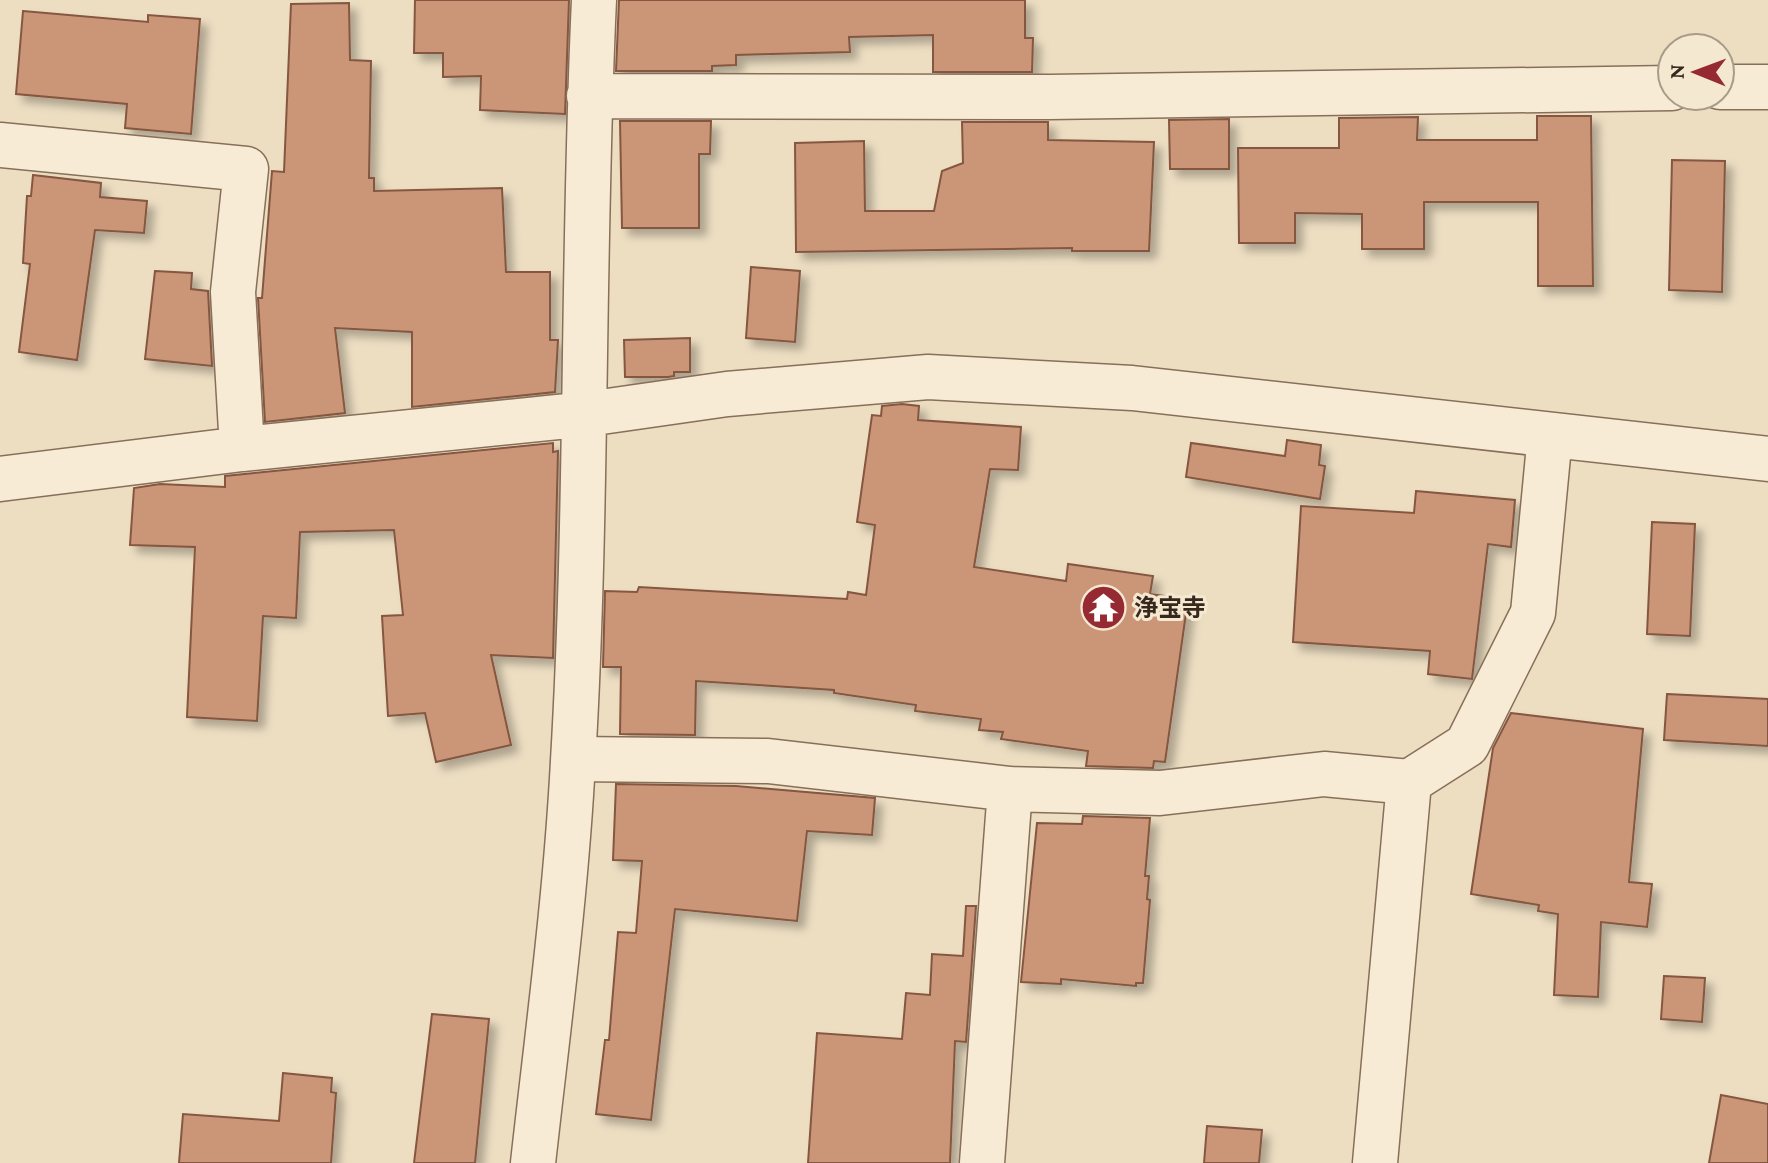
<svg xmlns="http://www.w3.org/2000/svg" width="1768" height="1163" viewBox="0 0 1768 1163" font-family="'Crimson Pro','Noto Sans JP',serif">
<defs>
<filter id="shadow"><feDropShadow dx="7" dy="7" stdDeviation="4" flood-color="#0004"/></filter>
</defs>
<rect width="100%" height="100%" fill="#eddec2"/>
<path fill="#cb9578" stroke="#855740" stroke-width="2" filter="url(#shadow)" d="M 415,0 L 569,0 L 565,114 L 480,110 L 481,76 L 443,77 L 443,53 L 414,53 Z
M 619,0 L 1025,0 L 1025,38 L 1033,38 L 1032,72 L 933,72 L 933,35 L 849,37 L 850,52 L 736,55 L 736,65 L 712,66 L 712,71 L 616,71 Z
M 349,3 L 350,60 L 371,61 L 369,178 L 374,178 L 374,191 L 502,188 L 506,272 L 550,272 L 550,340 L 558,340 L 555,392 L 412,407 L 412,332 L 335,328 L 345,413 L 265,422 L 258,298 L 262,298 L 272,171 L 284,172 L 291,4 Z
M 23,11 L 148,22 L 148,15 L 200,19 L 191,134 L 125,128 L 127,104 L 16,94 Z
M 1537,116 L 1591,116 L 1593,286 L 1538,286 L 1538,202 L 1424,202 L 1424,249 L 1362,249 L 1362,214 L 1295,213 L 1295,243 L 1239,243 L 1238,148 L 1339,148 L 1339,118 L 1418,117 L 1417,140 L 1537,140 Z
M 1229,119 L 1229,169 L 1170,169 L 1169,120 Z
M 620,121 L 711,121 L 710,154 L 699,154 L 699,228 L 622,228 Z
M 962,122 L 1048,122 L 1048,140 L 1154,142 L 1149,251 L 1072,251 L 1072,248 L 796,252 L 795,143 L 864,141 L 865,211 L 934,211 L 942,171 L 963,163 Z
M 1672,160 L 1725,161 L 1722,292 L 1669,290 Z
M 33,175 L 101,183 L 100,197 L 147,201 L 144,233 L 95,230 L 77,360 L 19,352 L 30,264 L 23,263 L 27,196 L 31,196 Z
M 751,267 L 800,271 L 795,342 L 746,338 Z
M 155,271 L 192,273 L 191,289 L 208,291 L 212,366 L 145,359 Z
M 690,338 L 690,372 L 674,372 L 674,376 L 668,377 L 625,377 L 624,340 Z
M 902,404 L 919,406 L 918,420 L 1021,427 L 1018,470 L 990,469 L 974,567 L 1066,581 L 1068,564 L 1153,576 L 1150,594 L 1188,599 L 1165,762 L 1154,761 L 1153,768 L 1086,766 L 1088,751 L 1001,739 L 1003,732 L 979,730 L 981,719 L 915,711 L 916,705 L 834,693 L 834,690 L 696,681 L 695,735 L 620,734 L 621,667 L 603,667 L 605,591 L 637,592 L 639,587 L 847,599 L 848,592 L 866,595 L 875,525 L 857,522 L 872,415 L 881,416 L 882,406 Z
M 1287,440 L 1321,445 L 1319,465 L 1325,466 L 1320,499 L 1186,477 L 1191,443 L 1285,456 Z
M 553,443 L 553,452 L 558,451 L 553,658 L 491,655 L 511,745 L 436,762 L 425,713 L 388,716 L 382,616 L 403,615 L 394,530 L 300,532 L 296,618 L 263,616 L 257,721 L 187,717 L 195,547 L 130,545 L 134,488 L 160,484 L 225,487 L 225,476 Z
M 1416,491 L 1515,500 L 1511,547 L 1488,544 L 1472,679 L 1428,674 L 1430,651 L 1293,642 L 1301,506 L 1414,513 Z
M 1652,522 L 1695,524 L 1690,636 L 1647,634 Z
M 1667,694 L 1768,699 L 1768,746 L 1664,740 Z
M 1511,713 L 1643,729 L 1629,882 L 1652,884 L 1647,927 L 1601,922 L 1598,997 L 1554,995 L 1558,914 L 1538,911 L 1539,905 L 1471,894 L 1493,748 Z
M 616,784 L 736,786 L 875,798 L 872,835 L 807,831 L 797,921 L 675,909 L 651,1120 L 596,1114 L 605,1040 L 609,1040 L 618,932 L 636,933 L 642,861 L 613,860 Z
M 1083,816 L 1150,818 L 1145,876 L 1149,876 L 1147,899 L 1150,900 L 1143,983 L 1136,983 L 1136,986 L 1061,979 L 1061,984 L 1021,982 L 1037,823 L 1082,824 Z
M 966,906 L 976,906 L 966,1042 L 955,1041 L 950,1163 L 808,1163 L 817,1033 L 902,1039 L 906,993 L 930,995 L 932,954 L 963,956 Z
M 1664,976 L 1705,978 L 1702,1022 L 1661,1019 Z
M 432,1014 L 489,1019 L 475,1163 L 414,1163 Z
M 283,1073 L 332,1078 L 331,1092 L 336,1093 L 331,1163 L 179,1163 L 183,1114 L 279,1121 Z
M 1721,1095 L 1768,1104 L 1768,1163 L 1709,1163 Z
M 1207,1126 L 1262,1130 L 1259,1163 L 1204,1163 Z"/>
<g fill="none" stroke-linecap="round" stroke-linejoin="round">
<defs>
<path id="minor" d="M 1720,87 L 1768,87
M 589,96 L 1049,97 L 1672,88
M 0,145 L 246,169 L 233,292 L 242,449
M 0,479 L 242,449 L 587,414 L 727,394 L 928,377 L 1132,388 L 1768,459
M 574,759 L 768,761 L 1010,789 L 1160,793 L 1324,774 L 1409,782
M 533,1163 C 548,1029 566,895 573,761 C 588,507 582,253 594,0
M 982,1163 L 1010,789
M 1375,1163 L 1409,782 L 1467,745 L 1533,613 L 1550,435"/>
</defs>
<use href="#minor" stroke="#876f5a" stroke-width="47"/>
<use href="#minor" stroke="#f8ebd5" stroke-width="44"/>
</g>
<defs>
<symbol id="temple-disc" viewBox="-11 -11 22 22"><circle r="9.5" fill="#952a32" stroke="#f5e8d1"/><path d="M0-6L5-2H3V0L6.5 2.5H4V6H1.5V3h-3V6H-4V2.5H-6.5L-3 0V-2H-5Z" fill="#fff"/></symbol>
</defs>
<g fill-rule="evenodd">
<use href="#temple-disc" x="1078" y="582" width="51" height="51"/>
</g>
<g text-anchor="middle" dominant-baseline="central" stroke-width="6" stroke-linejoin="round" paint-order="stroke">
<g font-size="24" font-weight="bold" fill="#37281e" stroke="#f5e8d1" text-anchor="start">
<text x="1134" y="607">浄宝寺</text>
</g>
</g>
<g transform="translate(1696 72) rotate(271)"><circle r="38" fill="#f5e8d1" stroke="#a99b89" stroke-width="2"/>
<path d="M0-6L14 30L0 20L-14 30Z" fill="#952a32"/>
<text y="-12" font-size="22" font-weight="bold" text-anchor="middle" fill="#37281e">N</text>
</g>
</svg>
